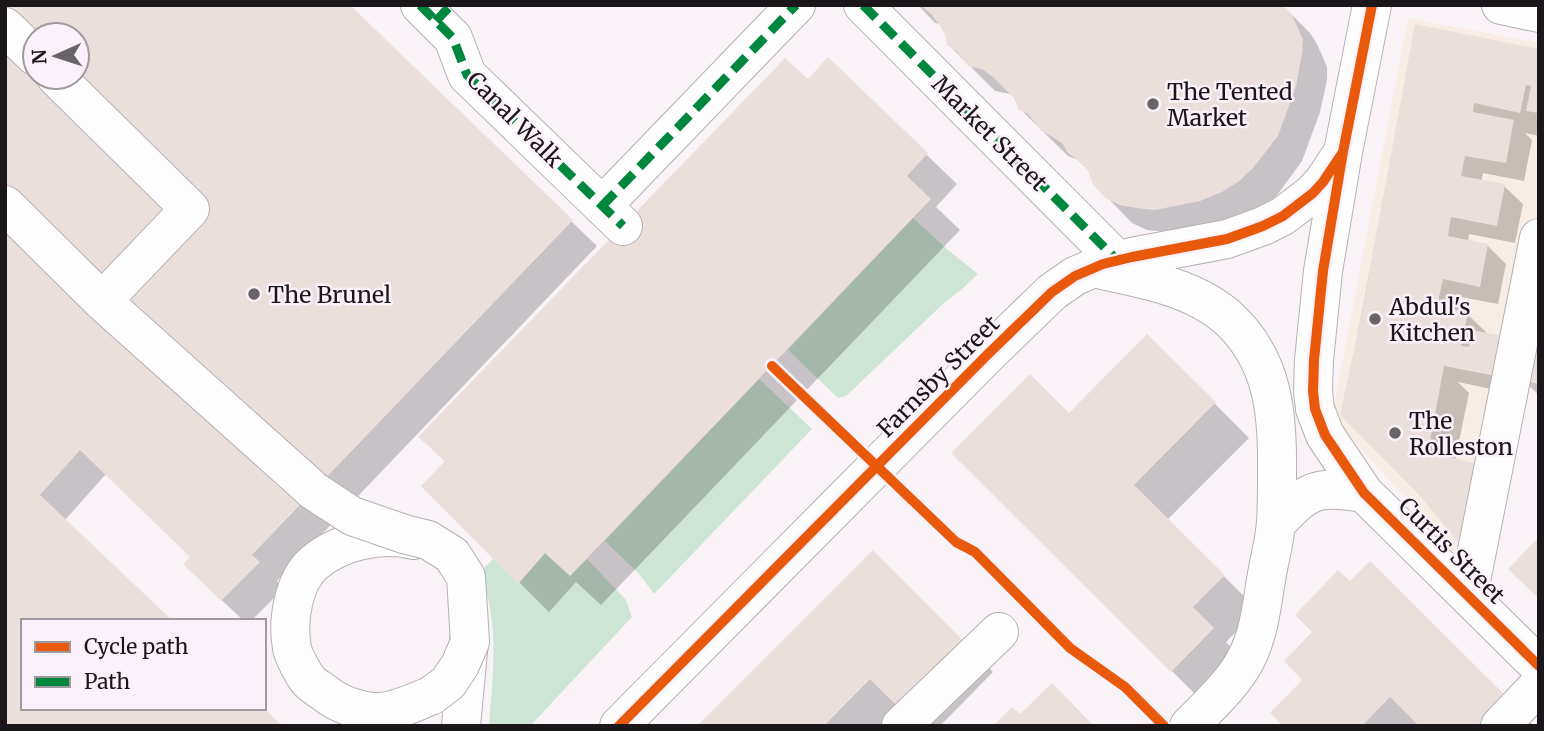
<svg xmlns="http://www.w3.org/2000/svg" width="1544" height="731" viewBox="0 0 1544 731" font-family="Merriweather,serif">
<rect width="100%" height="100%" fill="#f9f3f8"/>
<path fill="#f8ede5" d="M 1408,18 L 1539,43 L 1539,205 L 1476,531 L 1455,554 L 1332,416 Z"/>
<path fill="#cce5d5" d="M 913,218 L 948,250 L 978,274 L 961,290 L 945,302 L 846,396 L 838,398 L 788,350 Z
M 759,379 L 812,429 L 654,594 L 640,575 L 605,541 Z
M 545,553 L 570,576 L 587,559 L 626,600 L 632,617 L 530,726 L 489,726 C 493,672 500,623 480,572 L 494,558 L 519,583 Z"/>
<path fill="#0003" fill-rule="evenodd" d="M 5,5 L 571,221 L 597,246 L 277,581 L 284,588 L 251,621 L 244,621 L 210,589 L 192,557 L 106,474 L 65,520 L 23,621 L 23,708 L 5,726 ZM 35,35 L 77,35 L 77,77 L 35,77 Z
M 918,5 L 1282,5 L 1310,33 L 1317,44 L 1327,67 L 1327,80 L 1320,112 L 1302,161 L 1278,194 L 1264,207 L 1182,234 L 1147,230 L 1132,223 L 1106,196 L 1091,173 L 1078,160 L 1068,156 L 1020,109 L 1016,99 L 1010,94 L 995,91 L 948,44 L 946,34 L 940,24 L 935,23 Z
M 1539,51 L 1539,136 L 1525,133 L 1532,140 L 1524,181 L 1483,173 L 1481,182 L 1504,186 L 1523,204 L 1515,243 L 1469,234 L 1468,242 L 1488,246 L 1506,264 L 1498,304 L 1461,297 L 1458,312 L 1467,314 L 1486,332 L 1485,334 L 1508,339 L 1539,331 L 1539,395 L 1522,379 L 1519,395 L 1458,382 L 1469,393 L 1455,461 L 1492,545 L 1355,348 L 1404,90 Z
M 828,60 L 957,184 L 936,207 L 960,230 L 601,605 L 576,582 L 549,612 L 423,486 L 446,462 L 421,437 L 808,82 Z
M 1147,336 L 1249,438 L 1167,520 L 1258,610 L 1226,642 L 1247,664 L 1206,705 L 954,453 L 1069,415 Z
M 873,552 L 993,672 L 940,726 L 700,726 Z
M 1370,563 L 1534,726 L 1285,726 L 1305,680 L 1315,633 L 1350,584 Z"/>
<path fill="#ebdfdc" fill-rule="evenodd" d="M 5,5 L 350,5 L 573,220 L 252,555 L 260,562 L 221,601 L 183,564 L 190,557 L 80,450 L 40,495 L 173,621 L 23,621 L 23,708 L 264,708 L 282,726 L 5,726 ZM 35,35 L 77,35 L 77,77 L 35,77 Z
M 921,5 L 1284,5 L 1293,17 L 1303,40 L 1302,54 L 1296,86 L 1278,136 L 1253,168 L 1238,182 L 1222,192 L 1200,201 L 1155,210 L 1136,208 L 1120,205 L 1105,198 L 1093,184 L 1088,171 L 1080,162 L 1067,152 L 1063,144 L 1053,137 L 1041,131 L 1028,114 L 1019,110 L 1014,98 L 993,77 L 982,69 L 968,66 L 957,51 L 947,45 L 945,35 L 940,26 L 933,16 Z
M 1415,24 L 1539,49 L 1539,113 L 1526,111 L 1531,86 L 1526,85 L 1520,113 L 1474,103 L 1473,112 L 1514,120 L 1506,163 L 1465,156 L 1461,176 L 1505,184 L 1497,226 L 1451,217 L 1448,236 L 1488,244 L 1480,287 L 1443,279 L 1437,306 L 1468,312 L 1461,346 L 1469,347 L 1472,330 L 1509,337 L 1501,377 L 1444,366 L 1428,452 L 1485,466 L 1459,543 L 1419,495 L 1340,415 L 1362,312 Z
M 828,57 L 928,153 L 907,176 L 931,199 L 570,576 L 545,553 L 518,584 L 421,486 L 445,461 L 418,437 L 785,58 L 808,79 Z
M 1539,329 L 1539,384 L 1521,380 Z
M 1147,334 L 1216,402 L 1134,485 L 1225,575 L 1193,607 L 1214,628 L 1171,672 L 951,453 L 1030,374 L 1069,413 Z
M 1539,537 L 1539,599 L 1508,569 Z
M 873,550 L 965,642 L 899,708 L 870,679 L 824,726 L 697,726 Z
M 1370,561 L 1506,696 L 1477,726 L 1419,726 L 1390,697 L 1362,726 L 1283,726 L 1270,713 L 1302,680 L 1284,661 L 1312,632 L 1295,615 L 1338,570 L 1350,581 Z
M 1052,683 L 1094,726 L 993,726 L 1012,707 L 1020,714 Z"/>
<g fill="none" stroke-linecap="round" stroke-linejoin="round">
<defs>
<path id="minor" d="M 420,5 L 453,38 L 467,75 L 623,226
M 863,5 L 1117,260
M 1372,5 L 1343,152 L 1323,271 L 1314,360 L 1313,391 L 1315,409 L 1325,435 L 1364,493 L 1539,666
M 1501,5 L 1539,13
M 5,27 L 35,56
M 56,77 L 190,209 L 102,301
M 5,205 L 102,301 L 314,491
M 602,206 L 796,5
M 1098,269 C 1142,279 1191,286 1227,317 C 1274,359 1278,415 1277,474 C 1277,490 1277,506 1276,522 C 1275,539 1270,557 1267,574 C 1262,602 1260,631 1247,657 C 1235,682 1209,706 1189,726
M 1276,524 C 1307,489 1318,485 1364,493
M 414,540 C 381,532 340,541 314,563 C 293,581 287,622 292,648 C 293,655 304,676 309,681 C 313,686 321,690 326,694 C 340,705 363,713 381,712 C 399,710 416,702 432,695
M 1468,596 L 1539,238
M 461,726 L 469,641
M 619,726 L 988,354 L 1052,292 L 1075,276 L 1103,264 L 1132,257 L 1227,239 L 1263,226 L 1283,216 L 1313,193 L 1323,182 L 1343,152
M 901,726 L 999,632
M 1500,726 L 1539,685"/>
</defs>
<use href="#minor" stroke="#b4b0b4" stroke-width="40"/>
<use href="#minor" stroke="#fefdfe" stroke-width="38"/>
<defs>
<path id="minor-bridge" d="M 314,491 L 352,516 L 404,534 L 428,540 L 452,555 L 466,577 L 470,642 L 460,665 L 448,683 L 432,695"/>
</defs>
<use href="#minor-bridge" stroke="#b4b0b4" stroke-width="40" stroke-linecap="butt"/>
<use href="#minor-bridge" stroke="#fefdfe" stroke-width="38"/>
<path stroke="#00873e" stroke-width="9" stroke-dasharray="18 9" stroke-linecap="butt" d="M 420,5 L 453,38 L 467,75 L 623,226
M 863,5 L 1117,260
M 436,21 L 451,5
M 602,206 L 796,5"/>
<defs>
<path id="cycleway" d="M 1372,5 L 1343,152 L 1323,271 L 1314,360 L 1313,391 L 1315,409 L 1325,435 L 1364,493 L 1539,666
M 772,366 L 956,542 L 975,552 L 1070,648 L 1125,687 L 1164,726
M 619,726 L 988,354 L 1052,292 L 1075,276 L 1103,264 L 1132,257 L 1227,239 L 1263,226 L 1283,216 L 1313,193 L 1323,182 L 1343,152"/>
</defs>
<use href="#cycleway" stroke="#fbf1fa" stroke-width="15"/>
<use href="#cycleway" stroke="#e8590c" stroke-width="10"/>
</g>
<g fill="#686367" stroke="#fbf1fa" stroke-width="2.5">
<circle cx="1153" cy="104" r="7"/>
<circle cx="254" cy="294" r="7"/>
<circle cx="1375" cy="319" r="7"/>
<circle cx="1395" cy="433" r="7"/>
</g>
<g text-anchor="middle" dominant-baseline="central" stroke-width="5" stroke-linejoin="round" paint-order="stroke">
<g font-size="23" fill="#1a1619" stroke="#fbf1fa" text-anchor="start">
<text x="1167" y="91">The Tented<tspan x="1167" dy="26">Market</tspan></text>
<text x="268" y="294">The Brunel</text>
<text x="1389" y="306">Abdul's<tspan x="1389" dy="26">Kitchen</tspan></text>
<text x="1409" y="420">The<tspan x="1409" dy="26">Rolleston</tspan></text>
</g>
<g font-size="23" fill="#1a1619" stroke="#fbf1fa">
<text transform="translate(515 119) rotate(45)">Canal Walk</text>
<text transform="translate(990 133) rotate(45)">Market Street</text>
<text transform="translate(938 376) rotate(-45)">Farnsby Street</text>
<text transform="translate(1452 550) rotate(45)">Curtis Street</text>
</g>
</g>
<rect width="1544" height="731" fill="none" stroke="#1a1619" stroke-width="14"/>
<rect x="21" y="619" width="245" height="91" fill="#fbf1fa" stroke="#a199a0" stroke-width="2"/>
<rect x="35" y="642" width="35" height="10" fill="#e8590c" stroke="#a199a0" stroke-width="2"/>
<text x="84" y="654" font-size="21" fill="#1a1619">Cycle path</text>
<rect x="35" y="677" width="35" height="10" fill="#00873e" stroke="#a199a0" stroke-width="2"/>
<text x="84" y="689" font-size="21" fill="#1a1619">Path</text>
<g transform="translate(56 56) rotate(267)"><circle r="33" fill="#fbf1fa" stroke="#a199a0" stroke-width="2"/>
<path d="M0-5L12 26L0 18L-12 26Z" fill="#686367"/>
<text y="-10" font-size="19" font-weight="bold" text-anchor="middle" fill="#1a1619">N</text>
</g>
</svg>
